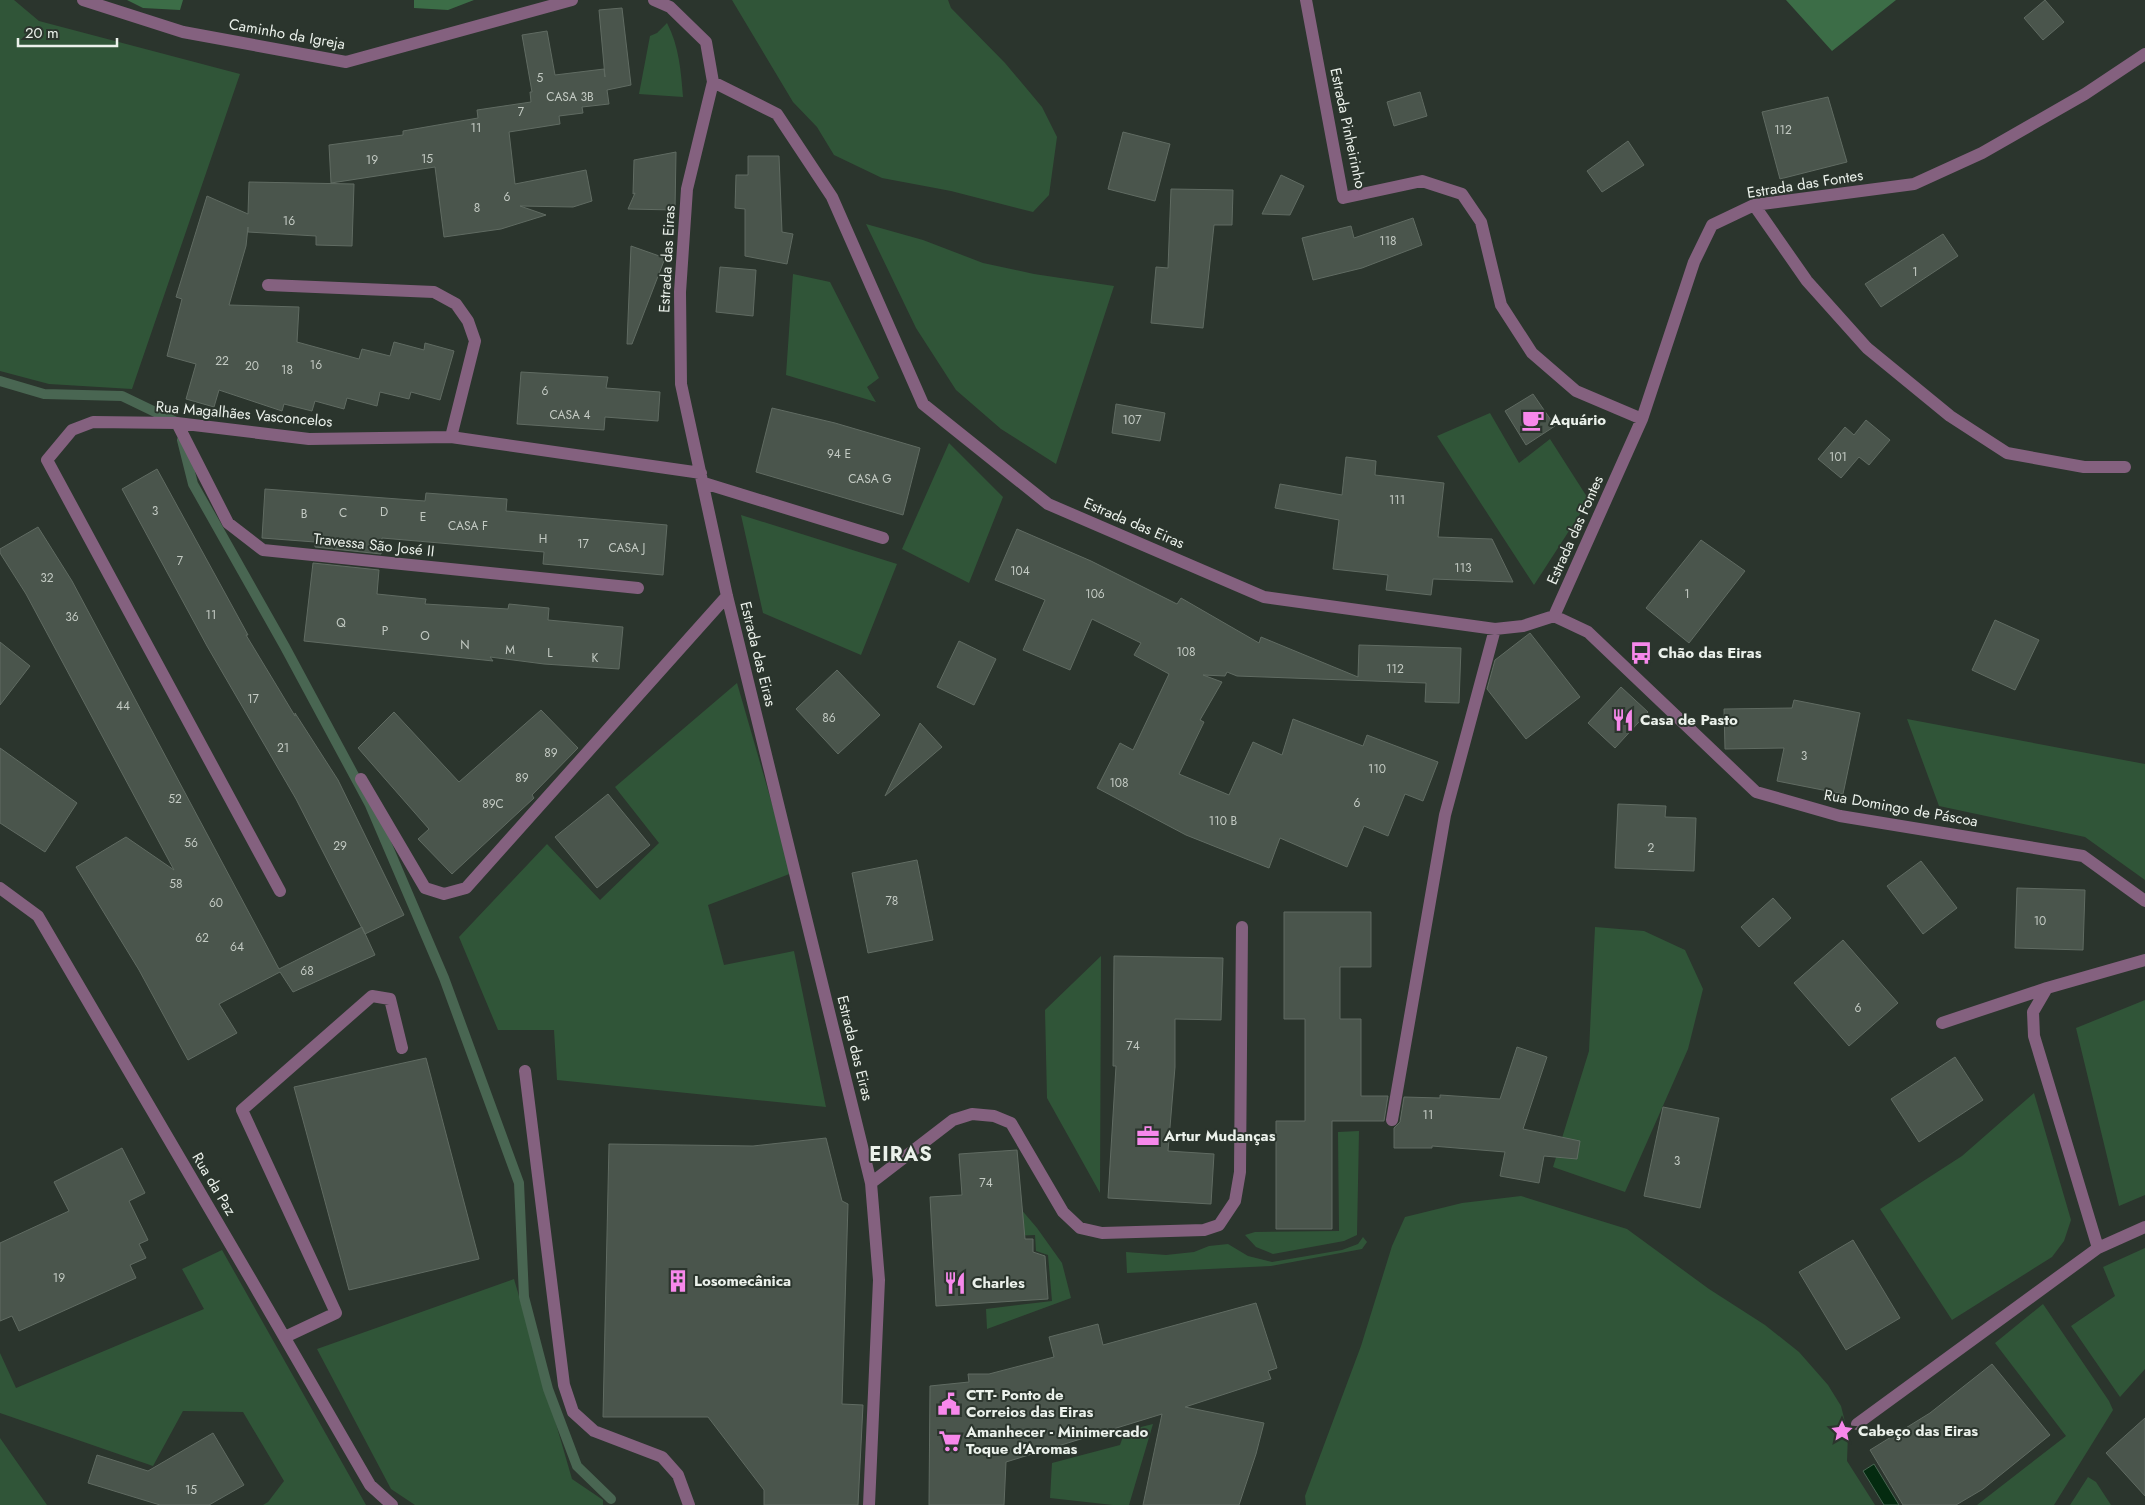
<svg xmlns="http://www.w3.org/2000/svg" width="2145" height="1505" viewBox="0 0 2145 1505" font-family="Jost,sans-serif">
<rect width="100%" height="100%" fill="#2b352d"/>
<path fill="#305538" d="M 0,0 L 14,0 L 39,21 L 240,74 L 132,389 L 49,384 L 0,371 Z
M 732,0 L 948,0 L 951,8 L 1005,63 L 1042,107 L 1057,137 L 1049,195 L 1033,212 L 951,191 L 882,178 L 834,155 L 817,127 L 793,102 Z
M 667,23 C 679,46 681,71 683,97 L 639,94 L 650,36 L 657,33 Z
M 866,224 L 923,240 L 983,263 L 1034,274 L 1114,286 L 1056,464 L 1001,429 L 956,390 L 916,328 Z
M 793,274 L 830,282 L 879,378 L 867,387 L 876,402 L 786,375 Z
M 1490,413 L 1519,463 L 1550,439 L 1589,500 L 1534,585 L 1437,436 Z
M 949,443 L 1003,497 L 969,583 L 902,549 Z
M 741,515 L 897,564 L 861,655 L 763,613 Z
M 737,683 L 792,873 L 708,905 L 724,965 L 794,951 L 826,1107 L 557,1080 L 554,1030 L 498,1030 L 459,937 L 547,844 L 600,900 L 659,843 L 615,787 Z
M 1907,719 L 2145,764 L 2145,880 L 2085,837 L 1939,806 Z
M 1595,927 L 1644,931 L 1685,950 L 1703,989 L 1688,1049 L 1625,1192 L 1553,1167 L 1589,1051 Z
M 1101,956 L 1100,1193 L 1047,1098 L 1045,1010 Z
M 2145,1000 L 2145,1195 L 2119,1206 L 2076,1028 Z
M 2034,1093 L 2071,1220 L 2064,1241 L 2052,1257 L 1952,1320 L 1880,1209 L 1962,1156 Z
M 1359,1131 L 1357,1235 L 1344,1241 L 1273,1254 L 1256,1247 L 1245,1235 L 1255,1232 L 1339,1231 L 1338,1132 Z
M 1521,1196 L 1627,1229 L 1709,1289 L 1765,1325 L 1799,1352 L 1828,1385 L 1841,1406 L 1848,1434 L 1847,1461 L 1875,1505 L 1306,1505 L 1305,1496 L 1361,1346 L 1392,1246 L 1405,1217 L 1462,1203 Z
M 1020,1208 L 1037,1228 L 1062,1263 L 1071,1298 L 987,1329 L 986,1309 L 1052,1301 L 1048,1255 L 1036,1251 L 1035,1235 L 1009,1236 Z
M 1363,1237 L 1367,1242 L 1362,1249 L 1271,1266 L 1127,1273 L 1126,1252 L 1166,1255 L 1194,1252 L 1209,1246 L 1228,1244 L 1248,1256 L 1272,1262 L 1342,1250 L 1358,1244 Z
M 2145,1248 L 2145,1369 L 2120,1397 L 2071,1326 L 2115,1296 L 2103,1267 Z
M 222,1250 L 366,1505 L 367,1505 L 263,1505 L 268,1502 L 284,1481 L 243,1412 L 183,1411 L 153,1466 L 0,1413 L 0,1353 L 16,1388 L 204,1309 L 182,1269 Z
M 514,1279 L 572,1479 L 603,1500 L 603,1505 L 415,1505 L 391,1489 L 317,1349 Z
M 2043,1304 L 2109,1401 L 2113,1410 L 2054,1505 L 1977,1505 L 2066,1436 L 1995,1343 Z
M 1153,1424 L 1129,1505 L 1113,1505 L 1050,1498 L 1052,1463 L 1120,1445 L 1125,1431 Z
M 0,1438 L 47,1505 L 0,1505 Z
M 2088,1477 L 2096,1482 L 2111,1505 L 2070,1505 Z"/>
<path fill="#3c6d47" d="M 127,0 L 183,0 L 180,10 L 143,8 Z
M 414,0 L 474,0 L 448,10 L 414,8 Z
M 1786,0 L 1896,0 L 1832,51 Z"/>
<path fill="#042b10" stroke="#496652" d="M 1874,1464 L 1899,1505 L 1884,1505 L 1863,1471 Z"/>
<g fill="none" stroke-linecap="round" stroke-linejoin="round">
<path stroke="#496652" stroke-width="10" d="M 0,381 L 44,394 L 122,396 L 176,422
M 182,440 L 193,484 L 285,647 L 370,805 L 444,978 L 519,1183 L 524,1297 L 548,1389 L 577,1466 L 611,1499"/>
</g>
<path fill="#4a554c" stroke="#606b62" d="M 2045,0 L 2064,22 L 2043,40 L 2024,18 Z
M 622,8 L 631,85 L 607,90 L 609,104 L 582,107 L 583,113 L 559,116 L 560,124 L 509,132 L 515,184 L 586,170 L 592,201 L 573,207 L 520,206 L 546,215 L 501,229 L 444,237 L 435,167 L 331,183 L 329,145 L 403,135 L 403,131 L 478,118 L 477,110 L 531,102 L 530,92 L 532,92 L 522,35 L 547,31 L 555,75 L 604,69 L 605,77 L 599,10 Z
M 1420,92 L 1427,116 L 1394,126 L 1387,102 Z
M 1828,97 L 1847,162 L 1780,179 L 1762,112 Z
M 1123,132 L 1170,144 L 1155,201 L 1108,189 Z
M 1628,141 L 1644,165 L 1602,192 L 1587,171 Z
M 676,152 L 675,210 L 628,209 L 635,193 L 633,194 L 634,160 Z
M 748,156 L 779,156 L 782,232 L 793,234 L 787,264 L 745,256 L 745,209 L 735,208 L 736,175 L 748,175 Z
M 1281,175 L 1304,186 L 1290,215 L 1262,214 Z
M 249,182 L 354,184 L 352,246 L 316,245 L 316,236 L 248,232 L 248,227 L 246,246 L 229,305 L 299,307 L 297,342 L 359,359 L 362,349 L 390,356 L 394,342 L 424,350 L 425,343 L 454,351 L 440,400 L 411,392 L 409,399 L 380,392 L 377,406 L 347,398 L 344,409 L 315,401 L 312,411 L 284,404 L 282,411 L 219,390 L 214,407 L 186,399 L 196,364 L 167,356 L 182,299 L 176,297 L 207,196 L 248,214 Z
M 1171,189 L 1233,190 L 1232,225 L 1214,225 L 1203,328 L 1151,323 L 1156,267 L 1168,268 Z
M 1413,218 L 1422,245 L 1362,268 L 1313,280 L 1302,238 L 1351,226 L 1354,238 Z
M 1943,234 L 1958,256 L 1881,307 L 1865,284 Z
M 631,246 L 665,258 L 632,344 L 627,344 Z
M 720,267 L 756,270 L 753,316 L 716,312 Z
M 521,372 L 608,377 L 606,388 L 660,392 L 658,421 L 605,417 L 604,430 L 517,424 Z
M 1533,394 L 1555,426 L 1526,445 L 1505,411 Z
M 1116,404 L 1165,413 L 1160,441 L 1112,433 Z
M 772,408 L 835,423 L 920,448 L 903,515 L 756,472 Z
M 1866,420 L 1890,440 L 1869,465 L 1859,457 L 1841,478 L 1818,459 L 1845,427 L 1854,435 Z
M 1346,457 L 1376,461 L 1375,475 L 1444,483 L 1438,537 L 1492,539 L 1513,582 L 1433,579 L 1431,595 L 1386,590 L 1388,575 L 1333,569 L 1339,520 L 1275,508 L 1280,484 L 1342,495 Z
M 157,469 L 248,635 L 246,635 L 295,716 L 295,713 L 338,780 L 404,915 L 365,934 L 296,799 L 207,646 L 122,489 Z
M 265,489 L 425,501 L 426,493 L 507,499 L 506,511 L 667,525 L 663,575 L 543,564 L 544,552 L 382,538 L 381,554 L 315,547 L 315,542 L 262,538 Z
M 38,527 L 72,581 L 279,969 L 362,927 L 375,955 L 293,992 L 280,972 L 219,1004 L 237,1033 L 188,1060 L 139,970 L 76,867 L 126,837 L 174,870 L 26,594 L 0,553 L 0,549 Z
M 1017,529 L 1091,561 L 1177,604 L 1181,598 L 1259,643 L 1261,637 L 1358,677 L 1359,645 L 1461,648 L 1459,703 L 1425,702 L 1426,683 L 1237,676 L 1227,672 L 1225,676 L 1203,675 L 1222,682 L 1200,720 L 1204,722 L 1179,774 L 1229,795 L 1253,742 L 1282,755 L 1293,719 L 1363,746 L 1367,735 L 1438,762 L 1423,801 L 1405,794 L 1388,836 L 1364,826 L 1347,867 L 1280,838 L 1269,868 L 1186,835 L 1097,788 L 1120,743 L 1133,750 L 1169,674 L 1134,655 L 1141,643 L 1092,619 L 1070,670 L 1023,650 L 1045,600 L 995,580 Z
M 1701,540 L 1745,571 L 1689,643 L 1646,608 Z
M 313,563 L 379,570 L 377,594 L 426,599 L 425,604 L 508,609 L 509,604 L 549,608 L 548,620 L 623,627 L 619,669 L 544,664 L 490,657 L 493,661 L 304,641 Z
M 1995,620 L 2039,640 L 2015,690 L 1972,670 Z
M 1530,633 L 1580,697 L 1526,739 L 1487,689 L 1495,660 Z
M 959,641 L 996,659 L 974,705 L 937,687 Z
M 0,642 L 30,666 L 0,705 Z
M 837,670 L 880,715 L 838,754 L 796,709 Z
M 1621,687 L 1648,712 L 1615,748 L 1588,723 Z
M 1794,700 L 1860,713 L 1843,794 L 1777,781 L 1784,748 L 1725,749 L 1724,709 L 1792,708 Z
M 541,710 L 578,748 L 532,795 L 534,798 L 452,874 L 418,839 L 429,829 L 358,748 L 394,712 L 459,782 Z
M 920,723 L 942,747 L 885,796 Z
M 0,748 L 77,803 L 45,852 L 0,823 Z
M 608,794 L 650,845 L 597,888 L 555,837 Z
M 1618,804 L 1666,806 L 1665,817 L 1696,818 L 1694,871 L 1615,868 Z
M 917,860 L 933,940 L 868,953 L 852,873 Z
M 1921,861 L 1957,908 L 1923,934 L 1887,886 Z
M 2017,888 L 2085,890 L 2083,950 L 2015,948 Z
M 1773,898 L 1791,918 L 1759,947 L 1741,927 Z
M 1284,912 L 1371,912 L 1371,967 L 1340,967 L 1340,1019 L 1361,1019 L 1361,1096 L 1388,1096 L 1384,1121 L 1332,1121 L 1332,1229 L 1276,1229 L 1276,1121 L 1305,1121 L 1305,1019 L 1284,1019 Z
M 1843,940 L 1898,1003 L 1849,1046 L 1794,983 Z
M 1114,956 L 1223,958 L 1221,1020 L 1175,1019 L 1175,1067 L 1168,1151 L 1214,1154 L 1211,1204 L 1108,1198 L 1116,1066 L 1113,1066 Z
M 1517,1047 L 1547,1057 L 1523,1129 L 1580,1141 L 1577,1159 L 1544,1156 L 1539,1183 L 1500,1176 L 1505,1152 L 1432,1146 L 1432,1148 L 1394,1148 L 1394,1128 L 1400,1122 L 1404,1097 L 1440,1098 L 1440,1095 L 1500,1099 Z
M 1955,1057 L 1983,1100 L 1919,1142 L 1891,1099 Z
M 426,1058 L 479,1259 L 349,1290 L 294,1087 Z
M 1663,1107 L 1719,1118 L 1700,1208 L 1644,1196 Z
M 826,1138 L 842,1201 L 848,1204 L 842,1404 L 863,1405 L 858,1505 L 764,1505 L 764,1490 L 708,1417 L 603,1417 L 609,1144 L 753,1146 Z
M 122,1148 L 145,1193 L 129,1201 L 148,1240 L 139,1244 L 146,1258 L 130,1265 L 136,1278 L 19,1331 L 12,1316 L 0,1321 L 0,1243 L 69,1211 L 54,1182 Z
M 1017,1150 L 1025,1239 L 1033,1239 L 1033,1252 L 1045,1256 L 1048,1299 L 936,1306 L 930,1197 L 962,1195 L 959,1154 Z
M 1853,1240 L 1900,1318 L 1846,1350 L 1799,1272 Z
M 1256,1303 L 1277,1368 L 1268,1371 L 1271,1379 L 1185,1407 L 1264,1423 L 1256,1454 L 1239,1505 L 1143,1505 L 1162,1414 L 1006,1462 L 1004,1505 L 929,1505 L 930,1386 L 969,1382 L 968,1374 L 989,1374 L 1054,1357 L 1049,1337 L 1098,1324 L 1103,1345 Z
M 1992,1364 L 2050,1435 L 1983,1489 L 1956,1505 L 1903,1505 L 1870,1450 L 1930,1413 Z
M 2145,1418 L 2145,1496 L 2106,1453 Z
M 213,1433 L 244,1485 L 209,1505 L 160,1505 L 88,1483 L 97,1455 L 148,1471 Z"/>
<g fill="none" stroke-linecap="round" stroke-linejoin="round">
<path stroke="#84617f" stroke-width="12" d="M 83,0 L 183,32 L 346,62 L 572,0
M 654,0 L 670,7 L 706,42 L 713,82 L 687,189 L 680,292 L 681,384 L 727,596 L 871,1183 L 879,1280 L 869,1505
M 1306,0 L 1343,198 L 1422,181 L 1462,194 L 1481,222 L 1501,305 L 1532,353 L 1576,391 L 1642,419
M 713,82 L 777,114 L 832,197 L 923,404 L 1048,504 L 1264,597 L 1495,629 L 1523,626 L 1554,616
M 1754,205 L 1807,281 L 1867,348 L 1950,416 L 2007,453 L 2084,467 L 2125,467
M 268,285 L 434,292 L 456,304 L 468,321 L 475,341 L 451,437
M 177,423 L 228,523 L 263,550 L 638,588
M 704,483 L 883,538
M 1554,616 L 1642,419 L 1694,262 L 1712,225 L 1754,205 L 1914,184 L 1982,153 L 2085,94 L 2145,54
M 1554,616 L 1588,632 L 1756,792 L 1840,816 L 2083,856 L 2145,901
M 361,779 L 425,888 L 444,894 L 466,888 L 727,596
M 0,888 L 38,916 L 253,1283 L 370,1485 L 392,1505
M 280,891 L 47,460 L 72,430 L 93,422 L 177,423 L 309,439 L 451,437 L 701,473
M 1942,1023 L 2047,988 L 2145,960
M 525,1071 L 564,1385 L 573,1412 L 594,1431 L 662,1457 L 678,1475 L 689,1505
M 1392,1120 L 1445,815 L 1495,629
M 871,1183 L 953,1120 L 972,1114 L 994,1116 L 1011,1123 L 1063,1212 L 1080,1228 L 1102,1233 L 1204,1230 L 1219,1225 L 1235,1201 L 1240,1172 L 1242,927
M 2098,1248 L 2145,1227
M 285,1337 L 336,1313 L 242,1110 L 372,996 L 390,999 L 402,1048
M 1857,1424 L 2098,1248 L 2034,1036 L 2033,1012 L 2047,988"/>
</g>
<defs>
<symbol id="cafe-bare" viewBox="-9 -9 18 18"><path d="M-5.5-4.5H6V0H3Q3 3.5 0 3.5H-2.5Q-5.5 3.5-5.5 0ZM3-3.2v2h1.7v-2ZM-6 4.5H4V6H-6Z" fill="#f788eb" stroke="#2b352d" stroke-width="2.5" paint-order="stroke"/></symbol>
<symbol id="bus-bare" viewBox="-9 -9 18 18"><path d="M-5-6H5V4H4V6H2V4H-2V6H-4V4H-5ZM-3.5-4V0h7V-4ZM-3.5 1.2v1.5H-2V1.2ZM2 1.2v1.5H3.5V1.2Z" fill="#f788eb" stroke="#2b352d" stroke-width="2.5" paint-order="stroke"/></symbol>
<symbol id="restaurant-bare" viewBox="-9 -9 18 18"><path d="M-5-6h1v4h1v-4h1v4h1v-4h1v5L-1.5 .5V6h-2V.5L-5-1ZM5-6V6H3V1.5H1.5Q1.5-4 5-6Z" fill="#f788eb" stroke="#2b352d" stroke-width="2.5" paint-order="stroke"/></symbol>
<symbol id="office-bare" viewBox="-9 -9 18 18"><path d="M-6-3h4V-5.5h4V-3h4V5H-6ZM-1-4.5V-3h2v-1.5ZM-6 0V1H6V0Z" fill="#f788eb" stroke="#2b352d" stroke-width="2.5" paint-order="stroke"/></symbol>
<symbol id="building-bare" viewBox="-9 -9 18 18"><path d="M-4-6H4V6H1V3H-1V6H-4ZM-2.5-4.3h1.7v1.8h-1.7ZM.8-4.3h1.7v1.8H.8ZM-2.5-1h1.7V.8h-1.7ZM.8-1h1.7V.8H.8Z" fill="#f788eb" stroke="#2b352d" stroke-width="2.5" paint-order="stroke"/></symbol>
<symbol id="civic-bare" viewBox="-9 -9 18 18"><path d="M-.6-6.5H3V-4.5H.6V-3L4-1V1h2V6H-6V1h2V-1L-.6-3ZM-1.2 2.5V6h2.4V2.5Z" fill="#f788eb" stroke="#2b352d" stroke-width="2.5" paint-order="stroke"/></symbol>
<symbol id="sight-bare" viewBox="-9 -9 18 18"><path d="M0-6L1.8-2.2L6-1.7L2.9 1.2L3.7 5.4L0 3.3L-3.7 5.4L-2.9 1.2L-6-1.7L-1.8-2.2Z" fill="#f788eb" stroke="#2b352d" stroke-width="2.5" paint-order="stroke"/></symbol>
<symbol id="supermarket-bare" viewBox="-9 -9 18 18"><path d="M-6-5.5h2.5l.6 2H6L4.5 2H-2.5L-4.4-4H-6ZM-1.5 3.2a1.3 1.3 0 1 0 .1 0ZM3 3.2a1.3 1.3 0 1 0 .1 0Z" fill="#f788eb" stroke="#2b352d" stroke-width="2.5" paint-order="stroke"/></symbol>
</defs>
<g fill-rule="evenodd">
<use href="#cafe-bare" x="1517" y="404" width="32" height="32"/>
<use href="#bus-bare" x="1625" y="637" width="32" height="32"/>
<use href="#restaurant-bare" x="1607" y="704" width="32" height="32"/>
<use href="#office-bare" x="1132" y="1120" width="32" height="32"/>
<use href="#building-bare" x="662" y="1265" width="32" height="32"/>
<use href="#restaurant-bare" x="939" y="1267" width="32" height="32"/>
<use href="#civic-bare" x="933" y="1388" width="32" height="32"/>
<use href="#sight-bare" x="1826" y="1415" width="32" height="32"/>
<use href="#supermarket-bare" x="934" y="1425" width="32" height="32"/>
</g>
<g text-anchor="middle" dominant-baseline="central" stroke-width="4" stroke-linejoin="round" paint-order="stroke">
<g font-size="12" fill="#c3cac3">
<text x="540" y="78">5</text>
<text x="570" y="97">CASA 3B</text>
<text x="521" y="112">7</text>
<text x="476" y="128">11</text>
<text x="1783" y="130">112</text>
<text x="427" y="159">15</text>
<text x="372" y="160">19</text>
<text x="507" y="197">6</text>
<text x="477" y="208">8</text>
<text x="289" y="221">16</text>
<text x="1388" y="241">118</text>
<text x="1915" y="272">1</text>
<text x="222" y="361">22</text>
<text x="316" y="365">16</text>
<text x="252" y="366">20</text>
<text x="287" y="370">18</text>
<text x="545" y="391">6</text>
<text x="570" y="415">CASA 4</text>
<text x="1132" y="420">107</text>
<text x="839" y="454">94 E</text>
<text x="1838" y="457">101</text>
<text x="870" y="479">CASA G</text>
<text x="1397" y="500">111</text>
<text x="155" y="511">3</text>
<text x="384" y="512">D</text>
<text x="343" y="513">C</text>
<text x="304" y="514">B</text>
<text x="423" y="517">E</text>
<text x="468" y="526">CASA F</text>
<text x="543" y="539">H</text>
<text x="583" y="544">17</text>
<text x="627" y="548">CASA J</text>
<text x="180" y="561">7</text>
<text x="1463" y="568">113</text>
<text x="1020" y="571">104</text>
<text x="47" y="578">32</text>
<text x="1095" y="594">106</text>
<text x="1687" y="594">1</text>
<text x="211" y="615">11</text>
<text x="72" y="617">36</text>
<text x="341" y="623">Q</text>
<text x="385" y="631">P</text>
<text x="425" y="636">O</text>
<text x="465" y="645">N</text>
<text x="510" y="650">M</text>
<text x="1186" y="652">108</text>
<text x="550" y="653">L</text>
<text x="595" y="658">K</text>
<text x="1395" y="669">112</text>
<text x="253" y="699">17</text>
<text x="123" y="706">44</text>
<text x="829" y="718">86</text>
<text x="283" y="748">21</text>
<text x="551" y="753">89</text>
<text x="1804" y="756">3</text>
<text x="1377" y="769">110</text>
<text x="522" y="778">89</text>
<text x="1119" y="783">108</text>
<text x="175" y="799">52</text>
<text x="1357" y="803">6</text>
<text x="493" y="804">89C</text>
<text x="1223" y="821">110 B</text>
<text x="191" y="843">56</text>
<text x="340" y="846">29</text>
<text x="1651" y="848">2</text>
<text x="176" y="884">58</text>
<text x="892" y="901">78</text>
<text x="216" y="903">60</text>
<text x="2040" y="921">10</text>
<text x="202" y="938">62</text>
<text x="237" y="947">64</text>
<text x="307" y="971">68</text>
<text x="1858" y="1008">6</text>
<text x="1133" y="1046">74</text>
<text x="1428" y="1115">11</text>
<text x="1677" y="1161">3</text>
<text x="986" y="1183">74</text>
<text x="59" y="1278">19</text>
<text x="191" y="1490">15</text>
</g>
<g font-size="15" fill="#ebf1eb" stroke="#2b352d">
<text transform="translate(287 34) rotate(10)">Caminho da Igreja</text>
<text transform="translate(1348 128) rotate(78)">Estrada Pinheirinho</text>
<text transform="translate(1805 184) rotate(-9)">Estrada das Fontes</text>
<text transform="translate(667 259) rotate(-87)">Estrada das Eiras</text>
<text transform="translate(244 414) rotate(5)">Rua Magalhães Vasconcelos</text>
<text transform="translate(1134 523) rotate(23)">Estrada das Eiras</text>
<text transform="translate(1575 530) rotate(-66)">Estrada das Fontes</text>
<text transform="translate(374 545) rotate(6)">Travessa São José II</text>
<text transform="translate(758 654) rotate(76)">Estrada das Eiras</text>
<text transform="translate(1901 808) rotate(10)">Rua Domingo de Páscoa</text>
<text transform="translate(855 1048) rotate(76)">Estrada das Eiras</text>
<text transform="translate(214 1184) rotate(59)">Rua da Paz</text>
</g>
<g font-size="15" font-weight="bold" fill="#ebf1eb" stroke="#2b352d" text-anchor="start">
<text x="1550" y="420">Aquário</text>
<text x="1658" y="653">Chão das Eiras</text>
<text x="1640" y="720">Casa de Pasto</text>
<text x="1164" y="1136">Artur Mudanças</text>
<text x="694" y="1281">Losomecânica</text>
<text x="972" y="1283">Charles</text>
<text x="966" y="1395">CTT- Ponto de<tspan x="966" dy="17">Correios das Eiras</tspan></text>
<text x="1858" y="1431">Cabeço das Eiras</text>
<text x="966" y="1432">Amanhecer - Minimercado<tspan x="966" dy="17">Toque d'Aromas</tspan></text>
</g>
<g font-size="20" font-weight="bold" letter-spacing="1" fill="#ebf1eb" stroke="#2b352d">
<text x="901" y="1154">EIRAS</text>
</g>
</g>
<path d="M18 38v8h99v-8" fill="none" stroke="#ebf1eb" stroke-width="2.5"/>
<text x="25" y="38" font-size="15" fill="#ebf1eb" stroke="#2b352d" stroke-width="4" paint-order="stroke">20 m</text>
</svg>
